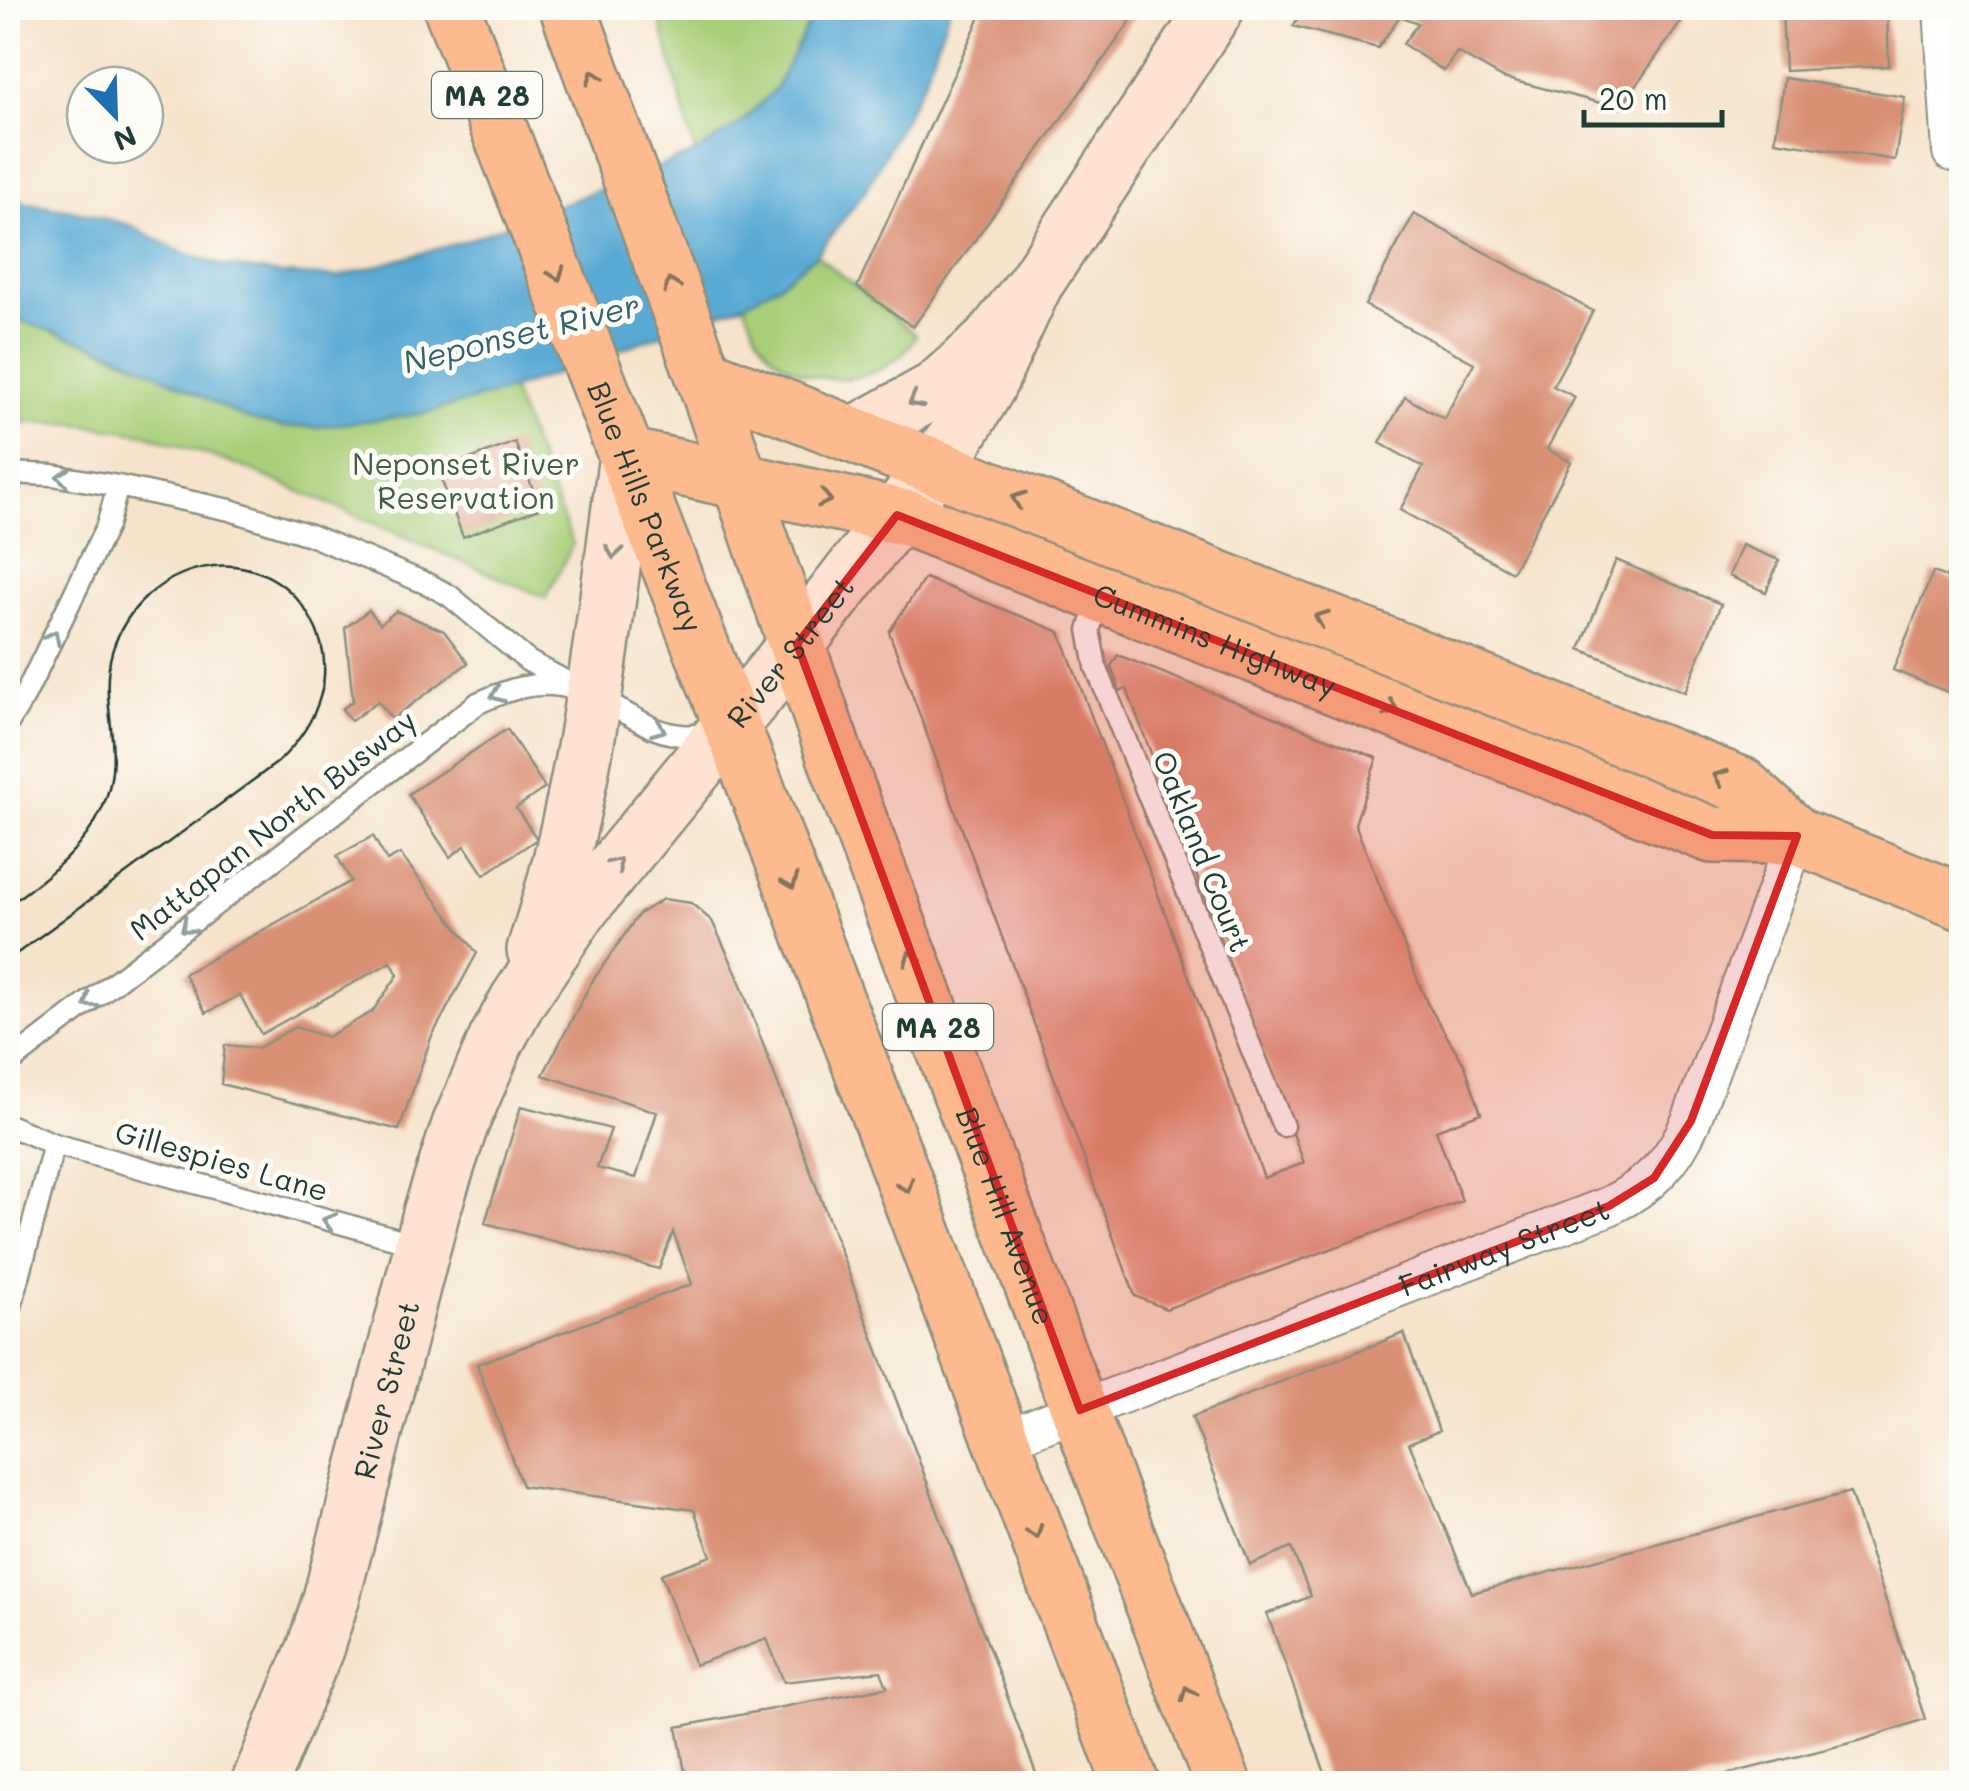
<svg xmlns="http://www.w3.org/2000/svg" width="1969" height="1791" viewBox="0 0 1969 1791" font-family="Mali,sans-serif">
<rect width="100%" height="100%" fill="#fdfcf7"/>
<filter id="ink" filterUnits="userSpaceOnUse"><feTurbulence type="fractalNoise" baseFrequency=".01" numOctaves="2"/><feDisplacementMap in="SourceGraphic" scale="20" xChannelSelector="R" yChannelSelector="G"/><feConvolveMatrix kernelMatrix="1 2 1 2 8 2 1 2 1" color-interpolation-filters="sRGB"/></filter>
<filter id="wash" filterUnits="userSpaceOnUse"><feTurbulence type="fractalNoise" baseFrequency=".0048" numOctaves="4" result="noise"/><feDisplacementMap in="SourceGraphic" scale="40" xChannelSelector="R" yChannelSelector="G"/><feGaussianBlur stdDeviation="2.25" result="paint"/><feColorMatrix in="noise" values="0 0 0 0 0 0 0 0 0 0 0 0 0 0 0 0 0 1.4 0 .05"/><feComposite in="paint" operator="in"/></filter>
<g filter="url(#wash)">
<rect width="100%" height="100%" fill="#f6e3cb"/>
<path fill="#a8ce78" stroke="#648656" stroke-width="2.5" d="M 657,8 L 817,8 L 775,89 L 740,124 L 695,153 Z
M 816,255 L 916,335 C 891,385 817,392 775,357 C 759,344 752,321 744,304 L 780,283 Z
M 8,317 L 68,335 L 161,374 L 317,427 L 511,390 L 573,544 L 546,598 L 246,468 L 146,434 L 78,424 L 8,422 Z"/>
<path fill="#58a9d3" stroke="#3c7384" stroke-width="2.5" d="M 817,8 L 950,8 L 925,79 L 866,190 L 816,255 L 780,283 L 744,304 L 511,390 L 423,414 L 317,427 L 280,427 L 244,418 L 115,352 L 8,317 L 8,200 L 72,210 L 130,225 L 179,251 L 224,266 L 282,274 L 338,277 L 465,241 L 695,153 L 740,124 L 775,89 Z"/>
<g id="blocks">
<path fill="#d99075" d="M 984,8 L 1140,8 L 913,327 L 857,287 Z
M 1305,8 L 1691,8 L 1620,108 L 1503,78 L 1457,52 L 1444,71 L 1403,44 L 1418,23 L 1400,16 L 1378,48 L 1293,26 Z
M 1817,8 L 1887,8 L 1889,66 L 1785,71 L 1782,9 Z
M 1784,78 L 1905,97 L 1895,160 L 1775,141 Z
M 1414,214 L 1593,311 L 1553,386 L 1575,397 L 1547,449 L 1571,462 L 1512,572 L 1400,510 L 1423,467 L 1380,443 L 1405,397 L 1444,419 L 1474,363 L 1365,305 Z
M 515,442 L 540,508 L 463,537 L 438,471 Z
M 1742,545 L 1779,560 L 1766,592 L 1729,576 Z
M 1616,560 L 1721,604 L 1685,692 L 1580,649 Z
M 1933,572 L 1962,583 L 1962,698 L 1893,670 Z
M 925,578 L 1060,632 L 1264,1178 L 1304,1163 L 1127,689 L 1120,691 L 1111,666 L 1118,655 L 1377,758 L 1355,824 L 1427,1003 L 1465,1066 L 1481,1113 L 1436,1130 L 1462,1201 L 1166,1309 L 1135,1296 L 889,632 Z
M 369,610 L 380,624 L 396,611 L 444,631 L 468,663 L 392,719 L 378,701 L 351,721 L 342,709 L 353,701 L 345,628 Z
M 507,729 L 545,788 L 516,808 L 537,839 L 484,875 L 465,846 L 450,857 L 408,794 Z
M 373,836 L 387,861 L 400,854 L 477,953 L 431,1038 L 399,1130 L 221,1084 L 225,1045 L 258,1048 L 295,1027 L 327,1037 L 372,1012 L 398,975 L 391,962 L 261,1034 L 240,995 L 206,1013 L 184,974 L 351,881 L 337,856 Z
M 663,899 L 691,903 L 712,921 L 736,972 L 1040,1784 L 687,1784 L 677,1727 L 887,1687 L 881,1671 L 784,1682 L 767,1639 L 695,1665 L 661,1574 L 711,1556 L 694,1510 L 522,1486 L 477,1364 L 692,1284 L 673,1232 L 659,1269 L 485,1223 L 521,1106 L 611,1129 L 597,1168 L 636,1178 L 657,1112 L 543,1075 L 591,983 L 639,914 Z
M 1404,1333 L 1439,1431 L 1409,1443 L 1472,1593 L 1850,1492 L 1925,1719 L 1862,1740 L 1688,1784 L 1329,1784 L 1267,1614 L 1311,1596 L 1291,1548 L 1250,1565 L 1192,1417 Z"/>
</g>
</g>
<g filter="url(#ink)">
<use href="#blocks" fill-opacity="0" stroke="#8a9080" stroke-width="2.5"/>
<g fill="none" stroke-linecap="round" stroke-linejoin="round">
<defs>
<path id="service" d="M 8,473 L 52,475 L 118,486 L 230,510 L 310,535 L 430,585 L 450,596 L 528,661 L 653,728 C 674,736 691,738 713,732
M 1100,597 L 1089,630 L 1096,667 L 1283,1126
M 8,723 L 25,695 L 107,526 L 118,486
M 8,1064 L 478,703 C 507,690 533,680 566,687
M 8,1125 L 54,1144 L 423,1246
M 8,1318 L 54,1144
M 8,1780 L 19,1784"/>
<g id="minor">
<path d="M 1943,8 L 1952,152"/>
<path id="s1" d="M 1000,1441 L 1609,1206 C 1650,1186 1673,1162 1691,1121 L 1797,836"/>
</g>
<g id="secondary">
<path d="M 854,435 L 935,390 L 991,341 L 1034,285 L 1216,8"/>
<path d="M 535,950 C 588,792 604,620 627,456"/>
<path id="s2" d="M 259,1784 L 315,1649 L 331,1599 L 432,1210 L 460,1125 L 496,1041 L 518,1000 L 579,910 L 797,644 L 956,438 L 987,387 L 1034,285"/>
</g>
<g id="primary">
<path d="M 704,376 L 1741,785 L 1797,836 L 1962,902"/>
<path id="s3" d="M 627,456 L 910,519 L 1712,835 L 1797,836"/>
</g>
<g id="trunk">
<path id="s4" d="M 452,8 L 757,790 L 1131,1784"/>
<path id="s5" d="M 568,8 L 704,376 L 835,756 L 1104,1476 L 1223,1784"/>
</g>
</defs>
<use href="#service" stroke="#8a9080" stroke-width="25"/>
<use href="#minor" stroke="#8a9080" stroke-width="42"/>
<use href="#secondary" stroke="#8a9080" stroke-width="60"/>
<use href="#primary" stroke="#8a9080" stroke-width="60"/>
<use href="#trunk" stroke="#8a9080" stroke-width="60"/>
<use href="#service" stroke="#fff" stroke-width="20"/>
<use href="#minor" stroke="#fff" stroke-width="38"/>
<use href="#secondary" stroke="#fee3d2" stroke-width="55"/>
<use href="#primary" stroke="#fcba8e" stroke-width="55"/>
<use href="#trunk" stroke="#fcba8e" stroke-width="55"/>
<path stroke="#1f3d34" stroke-width="2.5" d="M 8,906 C 43,879 83,851 102,809 C 128,749 97,705 112,652 C 140,560 261,530 311,619 C 340,671 318,724 278,762 L 8,960"/>
</g>
<defs><path id="oneway-chevron" d="M-2-3.5L2.5 0L-2 3.5" fill="none" stroke-width="1.6" stroke-linecap="round" stroke-linejoin="round" transform="scale(2.5)"/></defs>
<g stroke="#82755c">
<use href="#oneway-chevron" transform="translate(594 77) rotate(-110)"/>
<use href="#oneway-chevron" transform="translate(557 274) rotate(69)"/>
<use href="#oneway-chevron" transform="translate(671 285) rotate(-110)"/>
<use href="#oneway-chevron" transform="translate(825 499) rotate(12)"/>
<use href="#oneway-chevron" transform="translate(1018 499) rotate(-159)"/>
<use href="#oneway-chevron" transform="translate(1321 618) rotate(-158)"/>
<use href="#oneway-chevron" transform="translate(1392 709) rotate(21)"/>
<use href="#oneway-chevron" transform="translate(1720 777) rotate(-158)"/>
<use href="#oneway-chevron" transform="translate(791 882) rotate(69)"/>
<use href="#oneway-chevron" transform="translate(911 958) rotate(-111)"/>
<use href="#oneway-chevron" transform="translate(906 1186) rotate(69)"/>
<use href="#oneway-chevron" transform="translate(1035 1532) rotate(69)"/>
<use href="#oneway-chevron" transform="translate(1188 1693) rotate(-111)"/>
</g>
<g stroke="#8e9083">
<use href="#oneway-chevron" transform="translate(915 401) rotate(151)"/>
<use href="#oneway-chevron" transform="translate(614 552) rotate(98)"/>
<use href="#oneway-chevron" transform="translate(616 864) rotate(-51)"/>
</g>
<g stroke="#8f9e9a">
<use href="#oneway-chevron" transform="translate(63 477) rotate(-172)"/>
<use href="#oneway-chevron" transform="translate(53 637) rotate(-64)"/>
<use href="#oneway-chevron" transform="translate(497 695) rotate(158)"/>
<use href="#oneway-chevron" transform="translate(659 729) rotate(22)"/>
<use href="#oneway-chevron" transform="translate(187 927) rotate(142)"/>
<use href="#oneway-chevron" transform="translate(90 1002) rotate(143)"/>
<use href="#oneway-chevron" transform="translate(329 1221) rotate(-164)"/>
</g>
</g>
<path fill="#d62828" fill-opacity="0.2" stroke="#d62828" stroke-width="8" stroke-linejoin="round" d="M 897,515 L 1712,835 L 1797,836 L 1691,1121 L 1654,1178 L 1609,1206 L 1080,1410 L 797,644 Z"/>
<g text-anchor="middle" dominant-baseline="central" stroke-width="10" stroke-linejoin="round" paint-order="stroke">
<g fill="#fdfcf7" stroke="#62766e" stroke-width="2.5">
<rect x="432" y="72" width="110" height="46" rx="8"/>
<rect x="883" y="1004" width="110" height="46" rx="8"/>
</g>
<g font-size="28" font-weight="bold" fill="#1f3d34">
<text x="487" y="95">MA 28</text>
<text x="938" y="1027">MA 28</text>
</g>
<g font-size="30" fill="#416145" stroke="#fdfcf7">
<text x="466" y="463">Neponset River<tspan x="466" dy="34">Reservation</tspan></text>
</g>
<g font-size="30" fill="#1f3d34" stroke="#fdfcf7">
<text stroke="none"><textPath href="#s4" startOffset="535">Blue Hills Parkway</textPath></text>
<text stroke="none"><textPath href="#s3" startOffset="618">Cummins Highway</textPath></text>
<text stroke="none"><textPath href="#s2" startOffset="1270">River Street</textPath></text>
<text transform="translate(272 824) rotate(-38)">Mattapan North Busway</text>
<text transform="translate(1203 851) rotate(68)">Oakland Court</text>
<text transform="translate(222 1160) rotate(16)">Gillespies Lane</text>
<text stroke="none"><textPath href="#s5" startOffset="1285">Blue Hill Avenue</textPath></text>
<text stroke="none"><textPath href="#s1" startOffset="540">Fairway Street</textPath></text>
<text stroke="none"><textPath href="#s2" startOffset="415">River Street</textPath></text>
</g>
<g font-size="32" font-style="italic" fill="#33636c" stroke="#fdfcf7">
<text transform="translate(521 332) rotate(-14)">Neponset River</text>
</g>
</g>
<rect width="1969" height="1791" fill="none" stroke="#fdfcf7" stroke-width="40"/>
<g transform="translate(115 115) rotate(157)"><circle r="48" fill="#fdfcf7" stroke="#a4b0a9" stroke-width="2.5"/>
<path d="M0-8L18 38L0 25L-18 38Z" fill="#1f6fb2"/>
<text y="-15" font-size="28" font-weight="bold" text-anchor="middle" fill="#1f3d34">N</text>
</g>
<path d="M1584 110v15h138v-15" fill="none" stroke="#1f3d34" stroke-width="5"/>
<text x="1599" y="110" font-size="30" fill="#1f3d34" stroke="#fdfcf7" stroke-width="8" paint-order="stroke">20 m</text>
</svg>
